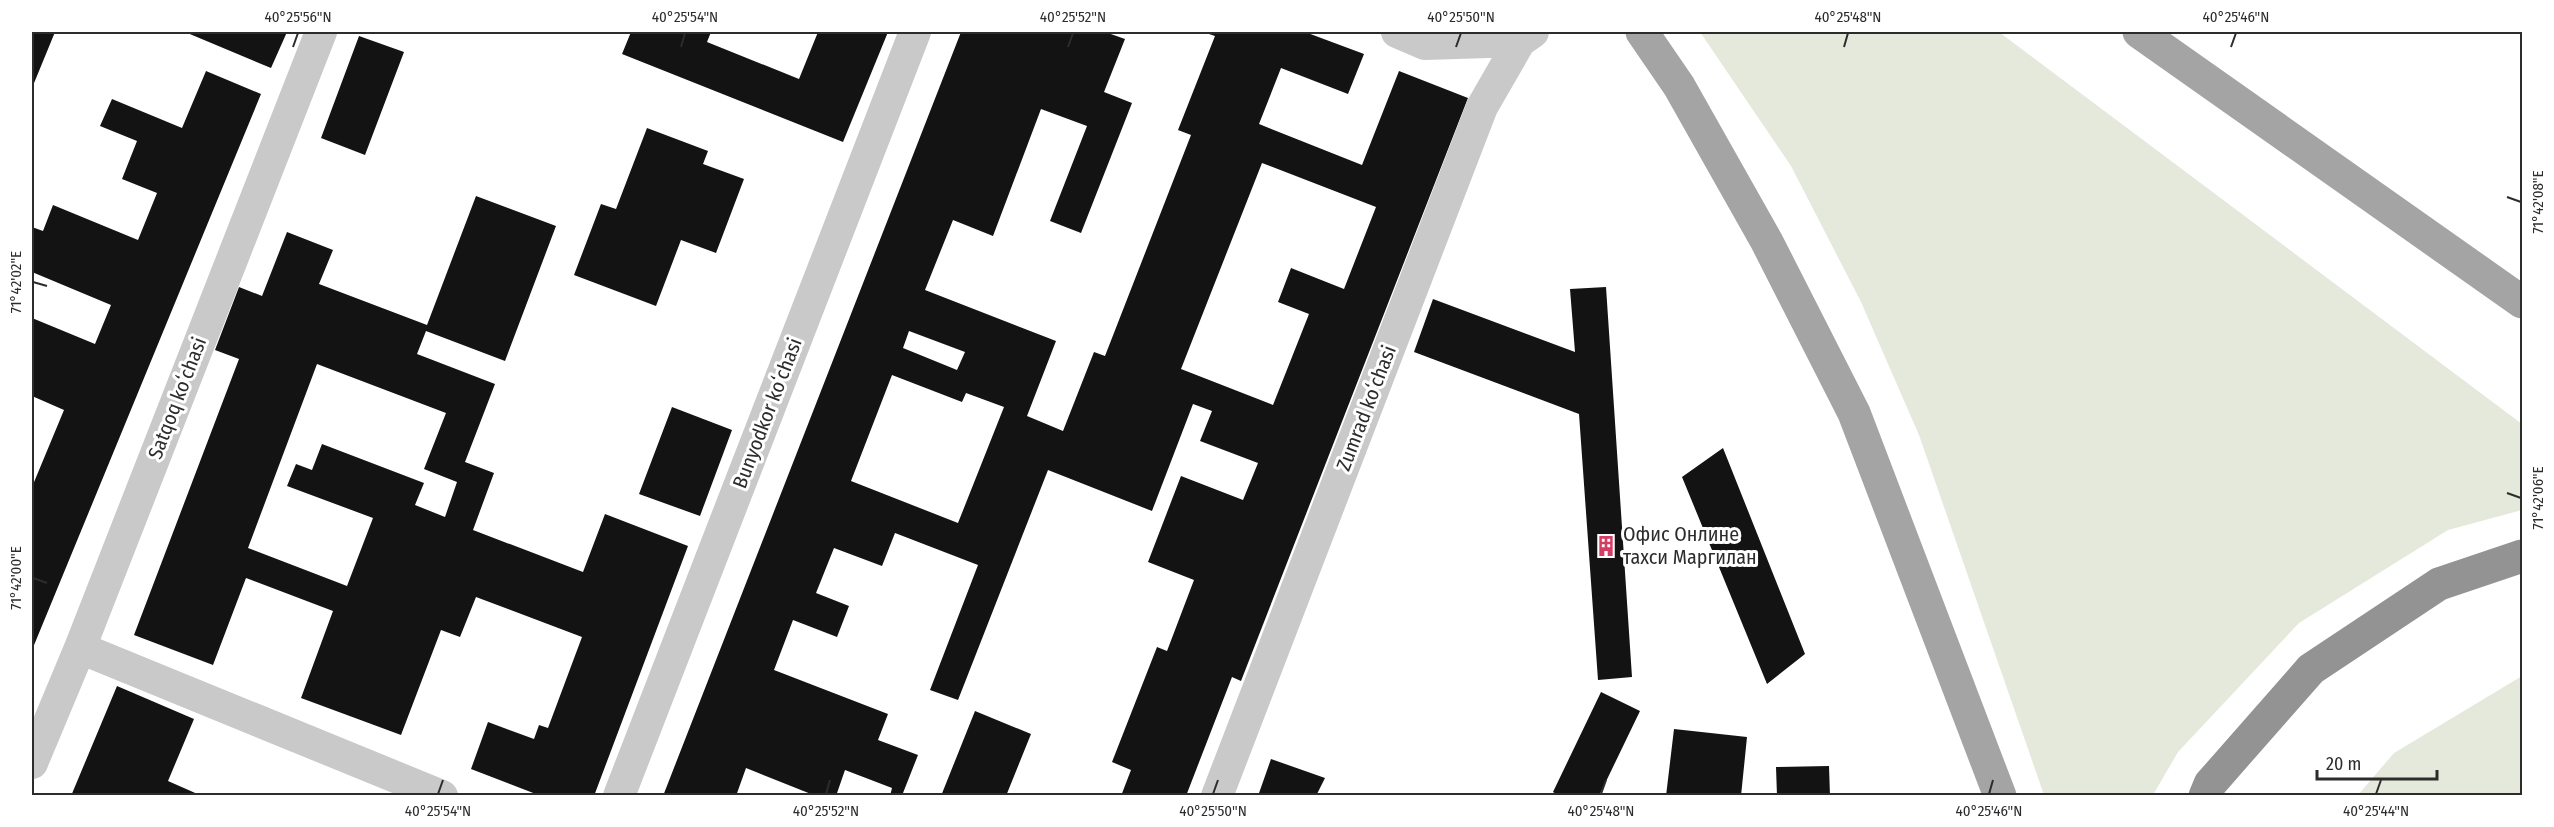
<svg xmlns="http://www.w3.org/2000/svg" width="2554" height="827" viewBox="0 0 2554 827" font-family="'Fira Sans Condensed',sans-serif">
<rect width="100%" height="100%" fill="#fff"/>
<path fill="#e5e9db" d="M 1700,32 L 1999,32 L 2522,424 L 2522,510 L 2448,530 L 2299,623 L 2178,752 L 2153,795 L 2044,795 L 1919,435 L 1861,302 L 1791,166 Z
M 2522,676 L 2522,795 L 2358,795 L 2394,753 Z"/>
<path fill="#131313" fill-rule="evenodd" d="M 32,32 L 55,32 L 32,88 Z
M 185,32 L 287,32 L 271,68 Z
M 631,32 L 711,32 L 707,42 L 799,79 L 818,32 L 888,32 L 843,142 L 622,54 Z
M 961,32 L 1105,32 L 1125,39 L 1104,92 L 1132,103 L 1081,233 L 1050,221 L 1087,126 L 1041,109 L 993,236 L 953,220 L 925,290 L 1056,341 L 1027,416 L 1063,431 L 1094,352 L 1105,356 L 1191,135 L 1178,130 L 1215,36 L 1203,32 L 1305,32 L 1364,54 L 1348,94 L 1281,68 L 1259,124 L 1362,165 L 1399,71 L 1468,98 L 1241,681 L 1232,677 L 1186,796 L 1121,796 L 1131,770 L 1112,762 L 1157,647 L 1167,651 L 1194,580 L 1148,562 L 1181,476 L 1243,500 L 1258,463 L 1200,441 L 1212,411 L 1193,404 L 1152,511 L 1048,470 L 958,700 L 930,690 L 978,565 L 895,533 L 882,566 L 834,548 L 816,593 L 849,606 L 837,637 L 793,620 L 774,670 L 888,714 L 878,740 L 918,755 L 903,793 L 909,796 L 890,796 L 892,788 L 845,770 L 836,796 L 816,796 L 746,768 L 736,796 L 663,796 ZM 1262,163 L 1376,207 L 1344,289 L 1291,268 L 1278,302 L 1309,314 L 1273,405 L 1181,369 ZM 909,331 L 965,352 L 957,370 L 903,348 ZM 892,375 L 962,402 L 966,393 L 1004,407 L 958,523 L 851,481 Z
M 359,36 L 404,52 L 365,155 L 321,138 Z
M 206,71 L 261,94 L 32,650 L 32,487 L 64,410 L 32,396 L 32,318 L 95,344 L 111,305 L 32,272 L 32,227 L 43,231 L 53,205 L 138,240 L 157,193 L 122,179 L 137,141 L 100,126 L 112,99 L 182,128 Z
M 647,128 L 708,151 L 703,164 L 744,179 L 716,253 L 681,240 L 656,306 L 574,275 L 601,204 L 616,209 Z
M 476,196 L 556,226 L 505,361 L 426,331 L 417,354 L 495,384 L 465,462 L 494,473 L 473,530 L 583,572 L 605,514 L 688,546 L 594,796 L 541,796 L 471,769 L 488,722 L 534,739 L 539,725 L 548,728 L 582,637 L 476,597 L 460,637 L 441,630 L 401,735 L 301,698 L 333,611 L 246,578 L 213,665 L 134,635 L 239,359 L 215,350 L 239,287 L 262,296 L 287,232 L 333,250 L 319,284 L 427,325 ZM 317,364 L 446,413 L 424,469 L 457,482 L 445,517 L 415,505 L 424,483 L 322,444 L 312,470 L 296,464 L 287,486 L 373,518 L 347,586 L 248,548 Z
M 1606,287 L 1632,677 L 1598,680 L 1579,414 L 1414,352 L 1433,299 L 1575,352 L 1570,289 Z
M 672,407 L 732,430 L 700,516 L 639,494 Z
M 1723,448 L 1805,654 L 1767,684 L 1682,477 Z
M 117,686 L 194,719 L 168,781 L 202,796 L 71,796 Z
M 1601,692 L 1640,711 L 1599,796 L 1559,796 L 1553,792 Z
M 975,711 L 1031,734 L 1006,796 L 941,796 Z
M 1674,729 L 1747,737 L 1741,796 L 1666,796 Z
M 1271,759 L 1325,778 L 1316,796 L 1258,796 Z
M 1829,766 L 1830,796 L 1777,796 L 1776,767 Z"/>
<g fill="none" stroke-linecap="round" stroke-linejoin="round">
<path stroke="#c9c9c9" stroke-width="32" d="M 1397,32 L 1425,44 L 1520,41
M 80,648 L 442,796
M 32,763 L 80,648 L 321,32
M 619,796 L 915,32
M 1217,796 L 1482,107 L 1520,41 L 1533,32"/>
<path stroke="#a4a4a4" stroke-width="33" d="M 1642,32 L 1679,86 L 1767,242 L 1854,413 L 2000,796
M 2139,32 L 2522,302"/>
<path stroke="#939393" stroke-width="33" d="M 2205,796 L 2210,784 L 2311,669 L 2439,584 L 2522,556"/>
</g>
<path fill="none" stroke="#2c2c2c" stroke-width="2" d="M 293,47 L 298,33M 681,47 L 685,33M 1068,47 L 1073,33M 1456,47 L 1461,33M 1844,47 L 1848,33M 2231,47 L 2236,33M 2507,197 L 2521,202M 33,282 L 47,286M 2507,493 L 2521,498M 33,578 L 47,583M 438,794 L 443,780M 826,794 L 830,780M 1213,794 L 1218,780M 1601,794 L 1606,780M 1989,794 L 1993,780M 2376,794 L 2381,780"/>
<defs>
<symbol id="building-bare" viewBox="-9 -9 18 18"><path d="M-4-6H4V6H1V3H-1V6H-4ZM-2.5-4.3h1.7v1.8h-1.7ZM.8-4.3h1.7v1.8H.8ZM-2.5-1h1.7V.8h-1.7ZM.8-1h1.7V.8H.8Z" fill="#d43e65" stroke="#fff" stroke-width="2.5" paint-order="stroke"/></symbol>
</defs>
<g fill-rule="evenodd">
<use href="#building-bare" x="1591" y="531" width="30" height="30"/>
</g>
<g text-anchor="middle" dominant-baseline="central" stroke-width="6" stroke-linejoin="round" paint-order="stroke">
<g font-size="20" fill="#2c2c2c" stroke="#fff">
<text transform="translate(177 398) rotate(-69)">Satqoq koʻchasi</text>
<text transform="translate(1366 408) rotate(-69)">Zumrad koʻchasi</text>
<text transform="translate(767 413) rotate(-69)">Bunyodkor koʻchasi</text>
</g>
<g font-size="20" fill="#2c2c2c" stroke="#fff" text-anchor="start">
<text x="1623" y="534">Офис Онлине<tspan x="1623" dy="23">тахси Маргилан</tspan></text>
</g>
</g>
<rect width="2554" height="827" fill="none" stroke="#ffffff" stroke-width="66"/>
<path d="M2317 770v9h120v-9" fill="none" stroke="#2c2c2c" stroke-width="3"/>
<text x="2326" y="770" font-size="18" fill="#2c2c2c" stroke="#ffffff" stroke-width="4.5" paint-order="stroke">20 m</text>
<rect x="33" y="33" width="2488" height="761" fill="none" stroke="#2c2c2c" stroke-width="2"/>
<g font-size="15" text-anchor="middle" fill="#2c2c2c">
<text x="298" y="22">40°25'56"N</text>
<text x="685" y="22">40°25'54"N</text>
<text x="1073" y="22">40°25'52"N</text>
<text x="1461" y="22">40°25'50"N</text>
<text x="1848" y="22">40°25'48"N</text>
<text x="2236" y="22">40°25'46"N</text>
<text transform="translate(2538 202) rotate(-90)" y="5">71°42'08"E</text>
<text transform="translate(16 282) rotate(-90)" y="5">71°42'02"E</text>
<text transform="translate(2538 498) rotate(-90)" y="5">71°42'06"E</text>
<text transform="translate(16 578) rotate(-90)" y="5">71°42'00"E</text>
<text x="438" y="816">40°25'54"N</text>
<text x="826" y="816">40°25'52"N</text>
<text x="1213" y="816">40°25'50"N</text>
<text x="1601" y="816">40°25'48"N</text>
<text x="1989" y="816">40°25'46"N</text>
<text x="2376" y="816">40°25'44"N</text>
</g>
</svg>
